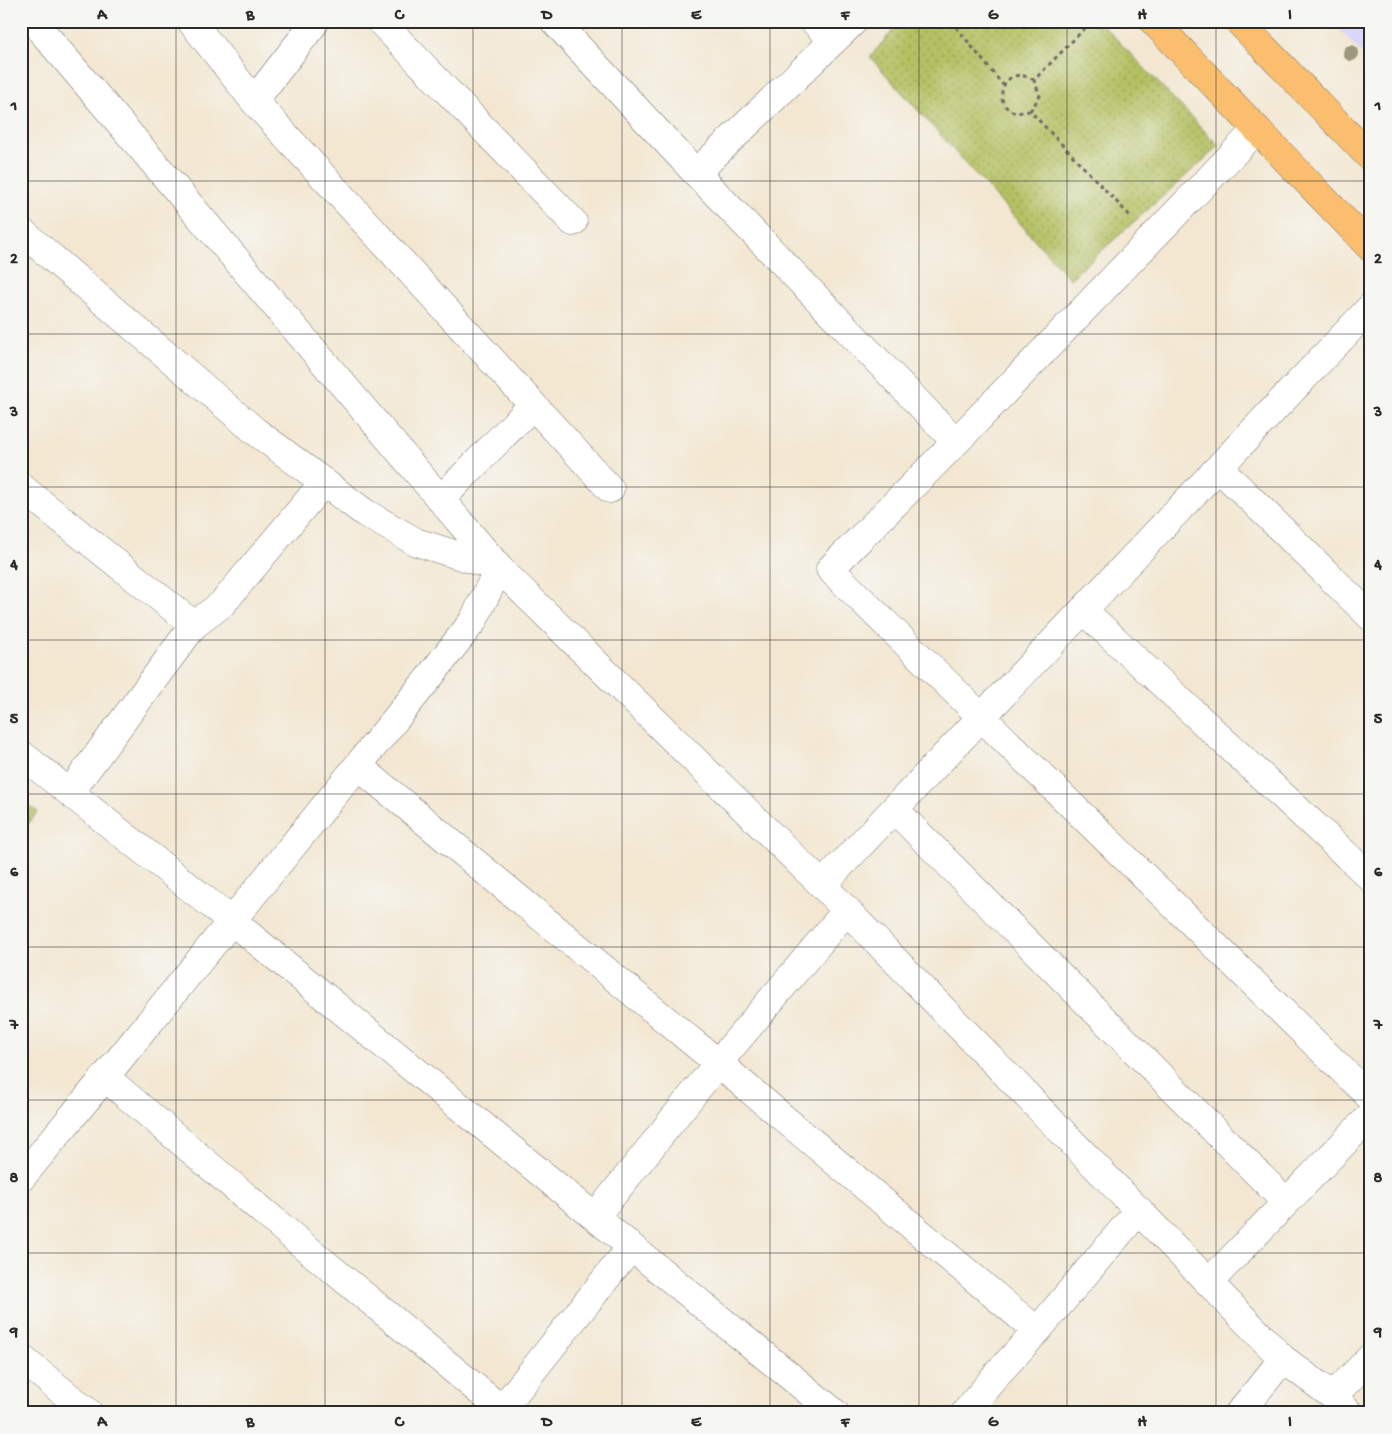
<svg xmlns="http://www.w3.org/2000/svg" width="1392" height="1434" viewBox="0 0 1392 1434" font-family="'Gochi Hand',sans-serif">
<defs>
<pattern id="park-dots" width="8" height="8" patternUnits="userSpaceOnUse" patternTransform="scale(1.25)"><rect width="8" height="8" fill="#b4c163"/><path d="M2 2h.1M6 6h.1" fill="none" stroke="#939d52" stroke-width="1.8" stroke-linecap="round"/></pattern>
</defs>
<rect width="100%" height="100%" fill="#f6f6f2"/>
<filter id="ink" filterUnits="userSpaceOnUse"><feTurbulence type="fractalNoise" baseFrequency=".02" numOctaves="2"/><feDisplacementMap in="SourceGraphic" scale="10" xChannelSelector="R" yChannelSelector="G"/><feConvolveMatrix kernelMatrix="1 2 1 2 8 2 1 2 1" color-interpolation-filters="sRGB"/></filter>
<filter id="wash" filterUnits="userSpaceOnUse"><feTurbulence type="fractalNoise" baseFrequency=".0096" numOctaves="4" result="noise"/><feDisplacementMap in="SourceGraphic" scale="20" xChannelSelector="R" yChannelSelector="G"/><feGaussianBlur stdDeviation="1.12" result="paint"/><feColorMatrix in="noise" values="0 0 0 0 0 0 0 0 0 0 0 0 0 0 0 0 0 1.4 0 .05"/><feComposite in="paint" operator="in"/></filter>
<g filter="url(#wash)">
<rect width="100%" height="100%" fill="#f3e7d2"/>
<path fill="#d8d7f8" d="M 1331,21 L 1371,21 L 1371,63 Z"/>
<path fill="url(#park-dots)" stroke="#707647" d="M 901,21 L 1099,21 L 1219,146 L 1070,279 L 870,57 Z
M 21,800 L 38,812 L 21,832 Z"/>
</g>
<g filter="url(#ink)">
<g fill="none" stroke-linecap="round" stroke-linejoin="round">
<defs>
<path id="minor" d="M 33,21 L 499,568 L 822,885 L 1283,1359 L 1333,1396 L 1349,1413
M 191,21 L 254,101 L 610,489
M 380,21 L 573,222
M 554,21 L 696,173 L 956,442
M 814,21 L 833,41
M 254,101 L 316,21
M 1257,129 L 956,442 L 830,569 L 1371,1098
M 696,173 L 854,21
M 21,231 L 255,431 L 365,513 L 416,542 L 499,568 L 473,621 L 428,679 L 105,1077 L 21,1178
M 1219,468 L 1371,617
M 21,487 L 194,625
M 441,499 L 533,405
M 1083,610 L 1371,878
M 21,754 L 232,921 L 835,1413
M 358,766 L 718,1063 L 1037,1331
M 70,792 L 194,625 L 222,604 L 324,482
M 894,809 L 1286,1202
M 822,885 L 1371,307
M 105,1077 L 298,1241 L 506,1413
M 595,1217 L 718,1063 L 847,910
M 1209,1282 L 1371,1115
M 21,1358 L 89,1413
M 1333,1396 L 1371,1357
M 502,1409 L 631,1247
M 965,1413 L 998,1373 L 1037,1331 L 1139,1210
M 1239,1413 L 1283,1359"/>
<path id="major" d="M 1153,21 L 1371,248
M 1238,21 L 1371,158"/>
</defs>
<use href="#minor" stroke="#716d65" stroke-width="29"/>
<use href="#major" stroke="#716d65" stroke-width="29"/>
<path stroke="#716d65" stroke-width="3" stroke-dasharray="4 4" stroke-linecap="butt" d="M 951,21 L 1003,85
M 1034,80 C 1028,77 1022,74 1015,76 C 1003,79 998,95 1005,106 C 1007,108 1012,111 1015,113 L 1030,111 L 1132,218
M 1030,111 L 1040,96 L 1034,80 L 1088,25"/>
<use href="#minor" stroke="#fff" stroke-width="28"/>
<use href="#major" stroke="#fabe6e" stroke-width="28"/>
</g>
<circle fill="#9c9880" cx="1351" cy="53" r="8"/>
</g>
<path fill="none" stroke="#2b2b2b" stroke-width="1" stroke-opacity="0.55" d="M 176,21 L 176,1413M 325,21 L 325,1413M 473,21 L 473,1413M 622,21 L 622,1413M 770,21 L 770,1413M 919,21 L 919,1413M 1067,21 L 1067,1413M 1216,21 L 1216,1413M 21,181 L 1371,181M 21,334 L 1371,334M 21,487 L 1371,487M 21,640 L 1371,640M 21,794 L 1371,794M 21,947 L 1371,947M 21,1100 L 1371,1100M 21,1253 L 1371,1253"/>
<rect width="1392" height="1434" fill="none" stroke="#f6f6f2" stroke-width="55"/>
<rect x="28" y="28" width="1336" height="1378" fill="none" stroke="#2b2b2b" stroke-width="2"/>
<g font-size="16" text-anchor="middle" font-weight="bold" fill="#2b2b2b">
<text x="102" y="19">A</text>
<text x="250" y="19">B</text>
<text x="399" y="19">C</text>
<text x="547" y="19">D</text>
<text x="696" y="19">E</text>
<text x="845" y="19">F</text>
<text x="993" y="19">G</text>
<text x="1142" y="19">H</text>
<text x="1290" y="19">I</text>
<text x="14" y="110">1</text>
<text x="1378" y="110">1</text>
<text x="14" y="263">2</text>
<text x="1378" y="263">2</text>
<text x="14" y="416">3</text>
<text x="1378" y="416">3</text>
<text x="14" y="569">4</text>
<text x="1378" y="569">4</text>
<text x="14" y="723">5</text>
<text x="1378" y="723">5</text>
<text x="14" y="876">6</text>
<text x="1378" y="876">6</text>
<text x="14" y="1029">7</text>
<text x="1378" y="1029">7</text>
<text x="14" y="1182">8</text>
<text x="1378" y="1182">8</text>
<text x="14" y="1336">9</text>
<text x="1378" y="1336">9</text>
<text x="102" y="1426">A</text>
<text x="250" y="1426">B</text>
<text x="399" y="1426">C</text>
<text x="547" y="1426">D</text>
<text x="696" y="1426">E</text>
<text x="845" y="1426">F</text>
<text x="993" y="1426">G</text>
<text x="1142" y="1426">H</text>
<text x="1290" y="1426">I</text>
</g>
</svg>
